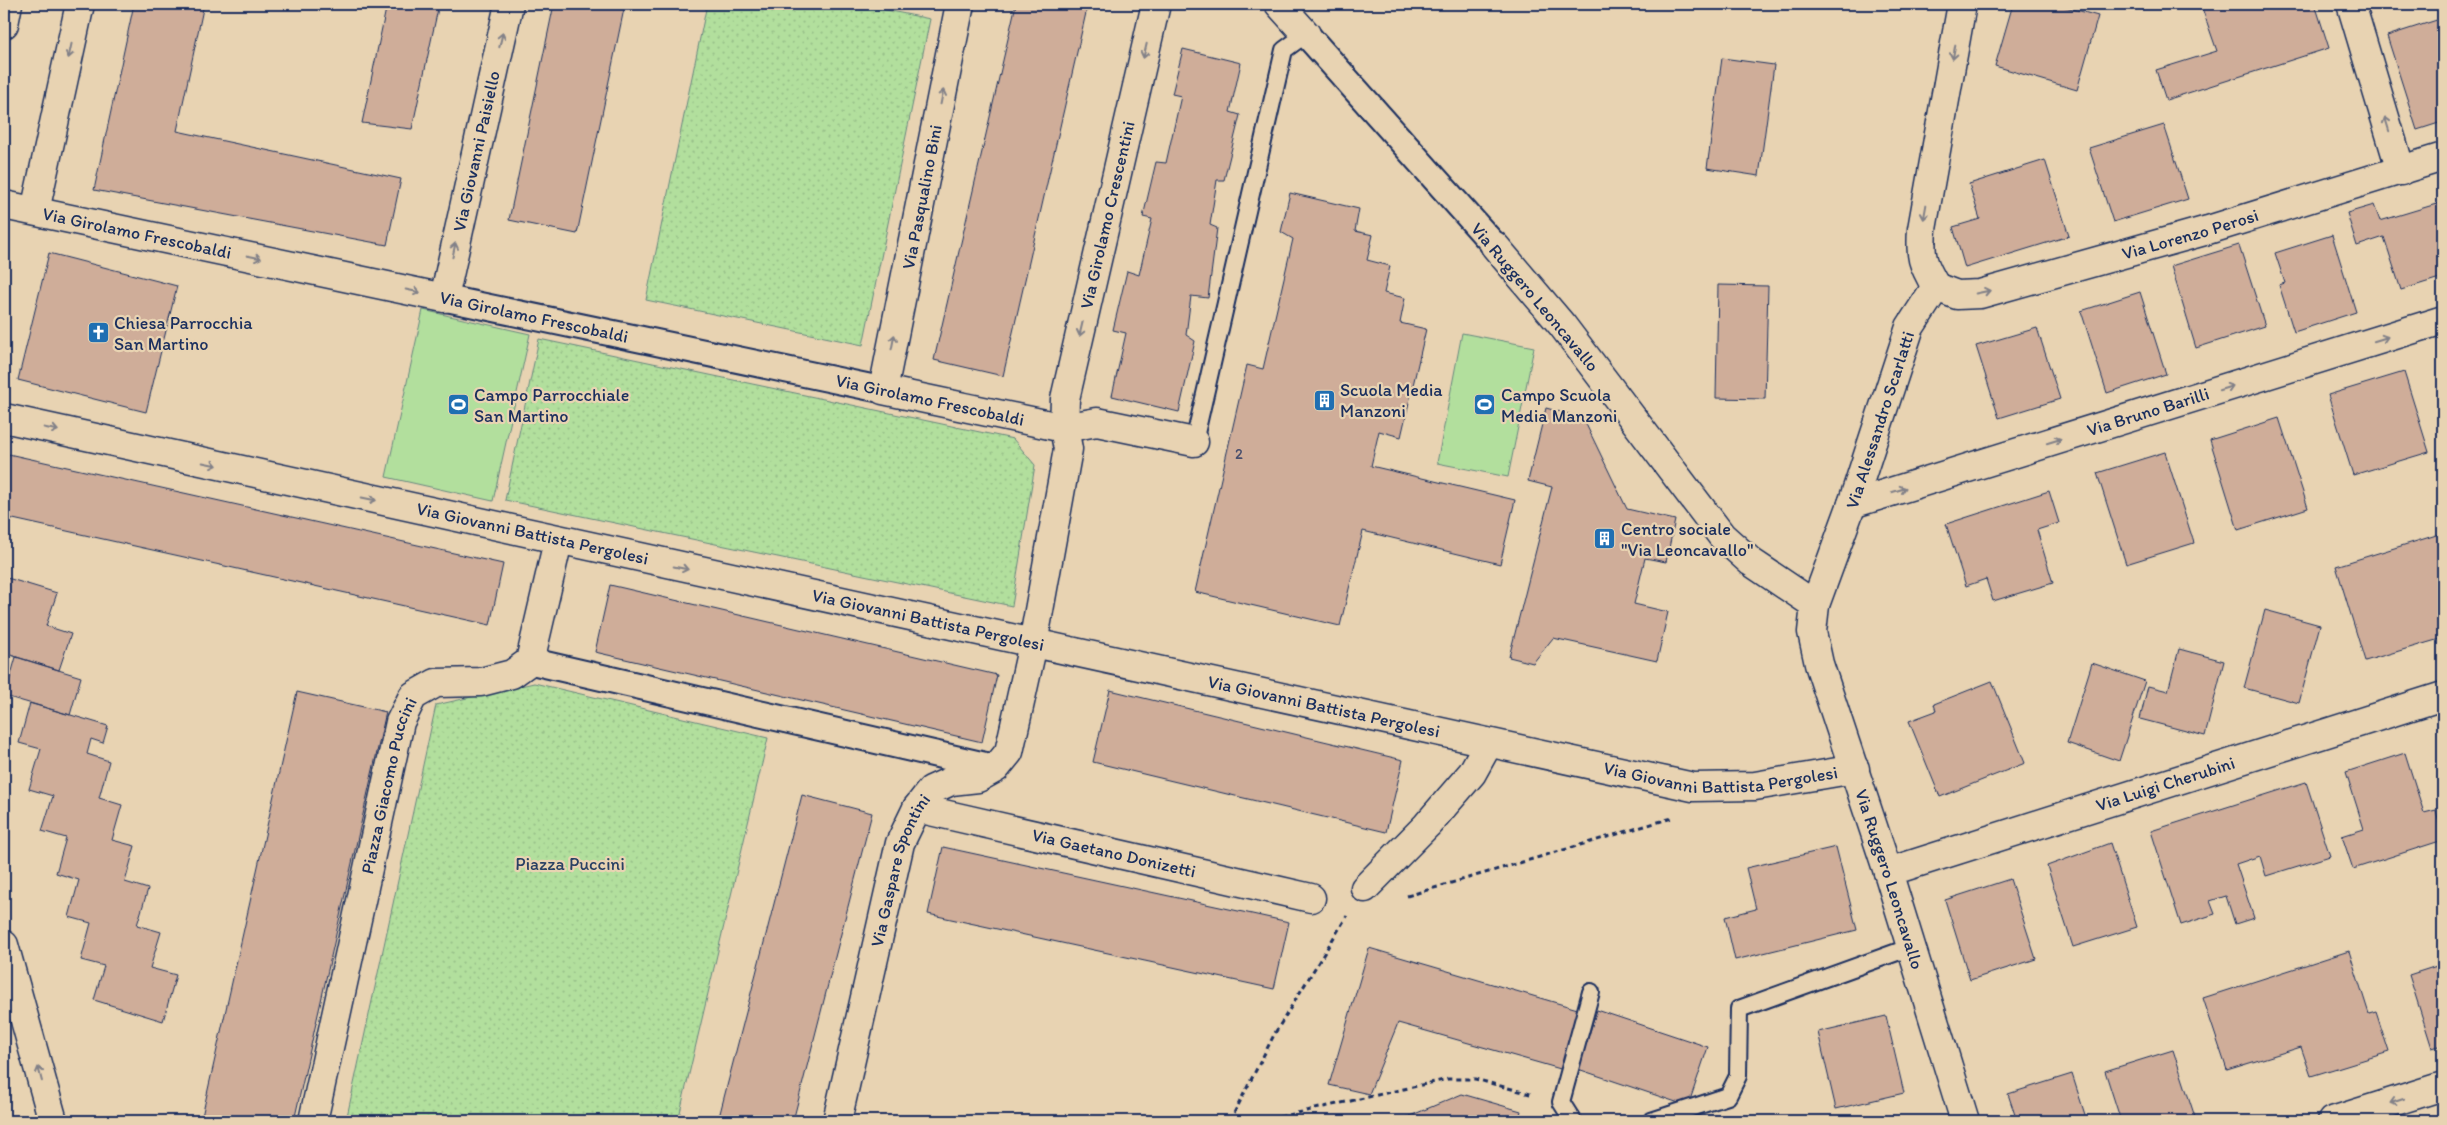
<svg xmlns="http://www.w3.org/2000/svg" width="2447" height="1125" viewBox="0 0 2447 1125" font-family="Itim,sans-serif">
<defs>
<pattern id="green-dots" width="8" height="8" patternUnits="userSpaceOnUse" patternTransform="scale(1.25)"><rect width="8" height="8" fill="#b2df9d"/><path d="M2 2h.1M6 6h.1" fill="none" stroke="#98c08a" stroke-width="1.8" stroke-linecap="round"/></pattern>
</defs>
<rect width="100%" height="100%" fill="#e8d3b2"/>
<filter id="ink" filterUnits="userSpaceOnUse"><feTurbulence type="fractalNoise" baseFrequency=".02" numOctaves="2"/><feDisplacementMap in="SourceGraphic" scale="10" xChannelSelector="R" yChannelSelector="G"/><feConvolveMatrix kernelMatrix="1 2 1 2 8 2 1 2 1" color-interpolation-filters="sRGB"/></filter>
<g filter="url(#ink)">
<path fill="url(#green-dots)" stroke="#66877e" d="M 707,4 L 857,4 L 930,19 L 863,345 L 646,300 Z
M 539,339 L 1013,439 L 1035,465 L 1012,606 L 505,500 Z
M 534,683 L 768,738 L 678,1121 L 346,1121 L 436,705 Z"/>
<path fill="#b2df9d" stroke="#66877e" d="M 423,310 L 530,334 L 493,501 L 386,477 Z
M 1462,333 L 1534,347 L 1508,477 L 1437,463 Z"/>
<path fill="#cfad99" stroke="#1b2f5e" d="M 134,4 L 204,4 L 177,131 L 401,179 L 387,245 L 94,190 Z
M 387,4 L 439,4 L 412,129 L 362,123 Z
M 554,4 L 625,4 L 577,234 L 509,220 Z
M 1016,4 L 1088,4 L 1003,376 L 934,360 Z
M 2013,4 L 2055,4 L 2098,16 L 2077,90 L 1995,66 Z
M 2215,4 L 2315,4 L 2329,48 L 2166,100 L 2156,70 L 2217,51 L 2202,8 Z
M 2443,18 L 2443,114 L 2440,115 L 2442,122 L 2417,130 L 2387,36 Z
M 1183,49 L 1241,63 L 1230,112 L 1240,115 L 1224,180 L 1217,180 L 1210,225 L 1217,228 L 1208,298 L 1191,296 L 1186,335 L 1195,341 L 1179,412 L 1112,396 L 1126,333 L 1113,330 L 1127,271 L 1139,275 L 1152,219 L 1143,217 L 1156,162 L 1166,163 L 1181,96 L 1172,94 Z
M 1722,58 L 1774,65 L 1759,176 L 1707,168 Z
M 2164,125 L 2188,199 L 2113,222 L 2089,148 Z
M 2045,160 L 2069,236 L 1965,268 L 1953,227 L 1980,219 L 1969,184 Z
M 1290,193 L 1359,209 L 1355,231 L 1373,235 L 1367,260 L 1390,266 L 1384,293 L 1405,298 L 1400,323 L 1426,329 L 1401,437 L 1379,431 L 1371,466 L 1515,500 L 1500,564 L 1363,531 L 1340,626 L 1195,592 L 1247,365 L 1263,369 L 1293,239 L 1281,232 Z
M 2443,202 L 2443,277 L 2401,290 L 2384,237 L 2357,246 L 2347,213 L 2374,205 L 2380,221 Z
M 2332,235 L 2356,312 L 2294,332 L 2279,285 L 2285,283 L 2275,253 Z
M 2239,245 L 2265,326 L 2196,348 L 2171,266 Z
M 49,253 L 177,286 L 146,412 L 18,380 Z
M 1718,285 L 1768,286 L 1765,399 L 1716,398 Z
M 2140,292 L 2166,374 L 2107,393 L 2081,311 Z
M 2037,328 L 2060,399 L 1999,418 L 1976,346 Z
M 2404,372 L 2429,452 L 2353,475 L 2328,395 Z
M 1546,408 L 1583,418 L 1627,509 L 1675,520 L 1666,562 L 1645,558 L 1634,604 L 1668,612 L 1657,661 L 1553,638 L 1533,663 L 1509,657 L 1552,487 L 1528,481 Z
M 2279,418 L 2308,508 L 2238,530 L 2210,440 Z
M 2165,452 L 2194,543 L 2126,564 L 2097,473 Z
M 4,453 L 503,564 L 490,625 L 4,517 Z
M 2049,491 L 2059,523 L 2037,530 L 2053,583 L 1993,601 L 1986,579 L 1966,586 L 1946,524 Z
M 2443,533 L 2443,638 L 2365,661 L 2336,566 Z
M 4,577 L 57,593 L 46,626 L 71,634 L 59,670 L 4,653 L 6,624 L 4,623 Z
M 610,585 L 997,675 L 982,742 L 595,652 Z
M 2265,610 L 2320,625 L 2299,703 L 2244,688 Z
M 2179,649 L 2224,661 L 2205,736 L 2140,719 L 2148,686 L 2168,691 Z
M 16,657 L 81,677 L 70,715 L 5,696 Z
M 2092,663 L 2145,681 L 2119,761 L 2067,743 Z
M 1992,681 L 2025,763 L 1940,797 L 1909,721 L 1936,711 L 1934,704 Z
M 1110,690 L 1403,760 L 1386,832 L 1093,762 Z
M 297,692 L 386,712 L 294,1121 L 201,1121 Z
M 30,703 L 108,726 L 103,743 L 91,739 L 87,754 L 109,761 L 99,798 L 122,805 L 112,840 L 135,846 L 125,882 L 148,889 L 137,925 L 161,932 L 150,968 L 176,975 L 163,1021 L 94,1000 L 104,966 L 81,960 L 91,923 L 69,917 L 79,880 L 56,873 L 66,838 L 42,831 L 53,796 L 29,789 L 41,749 L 19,743 Z
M 2405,753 L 2424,813 L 2436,810 L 2443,840 L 2353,869 L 2342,836 L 2364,829 L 2346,772 Z
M 2306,782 L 2330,856 L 2266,876 L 2260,856 L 2236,864 L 2254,918 L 2235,924 L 2226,896 L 2210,901 L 2215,914 L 2181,925 L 2151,831 Z
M 802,795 L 872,813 L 793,1121 L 718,1121 Z
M 2110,843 L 2137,927 L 2073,947 L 2047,866 Z
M 943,847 L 1289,922 L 1274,989 L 928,914 Z
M 1836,847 L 1857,930 L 1735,960 L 1725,917 L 1756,909 L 1746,868 Z
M 2010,879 L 2036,959 L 1970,980 L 1945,900 Z
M 1369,948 L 1581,1010 L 1564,1070 L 1398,1023 L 1369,1094 L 1329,1085 Z
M 2349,951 L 2369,1014 L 2376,1012 L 2389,1052 L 2311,1076 L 2301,1047 L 2227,1070 L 2203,998 Z
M 2443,964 L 2443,1045 L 2432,1048 L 2409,975 Z
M 1597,1010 L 1708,1047 L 1688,1106 L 1578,1069 Z
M 1886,1016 L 1904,1093 L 1836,1109 L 1818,1032 Z
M 2173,1050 L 2196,1120 L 2121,1121 L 2105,1071 Z
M 2072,1074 L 2087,1121 L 2017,1121 L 2008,1094 Z
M 1462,1094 L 1521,1111 L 1518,1121 L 1398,1121 Z"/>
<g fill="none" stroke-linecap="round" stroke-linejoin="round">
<defs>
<path id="service" d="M 1194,442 L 1284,50 L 1306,34
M 1573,1121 L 1561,1102 L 1591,992
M 1651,1121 L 1728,1096 L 1738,1076 L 1739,1009 L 1911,947"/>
<path id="pedestrian" d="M 1306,34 L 1495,246
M 444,298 L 883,390
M 530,661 L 996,768"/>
<g id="minor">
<path d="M 960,4 L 883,390 L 1064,428 L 1097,422 L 1194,442"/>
<path d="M 1279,4 L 1306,34"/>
<path d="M 2351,4 L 2401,171"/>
<path d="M 4,24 L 8,4"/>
<path id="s1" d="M 4,205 L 444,298 L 509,4"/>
<path d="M 35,211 L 80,4"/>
<path d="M 1495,246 L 1562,325 L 1722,536 L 1751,562 L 1815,605"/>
<path id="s2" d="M 1936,287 L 1910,327 L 1852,504 L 1815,605 L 1812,632 L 1819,664 L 1888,872 L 1965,1121"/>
<path id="s3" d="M 1936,287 L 1957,295 L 1980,294 L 2208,230 L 2443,157"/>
<path d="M 1936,287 C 1922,263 1920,257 1922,229 L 1962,4"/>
<path id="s4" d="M 4,418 L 1693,787 L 1755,786 L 1855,769"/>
<path id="s5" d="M 1852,504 L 2443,320"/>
<path id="s6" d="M 917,808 L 1311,898"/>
<path id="s7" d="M 1888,872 L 2443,696"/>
<path d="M 1365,888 L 1427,825 L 1472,773 L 1488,744"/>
<path d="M 4,945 L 53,1121"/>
<path id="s8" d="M 313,1121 L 400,722 L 413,696 L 436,683 L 481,682 L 512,674 L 530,661 L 558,541"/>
<path id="s9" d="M 837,1121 L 900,843 L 917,808 L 931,790 L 951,781 L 978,778 L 996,768 L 1009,752 L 1033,644 L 1068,449 L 1064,428 L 1065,399 L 1156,4"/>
</g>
<path id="secondary" d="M 2332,1121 L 2443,1086"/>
</defs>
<use href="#service" stroke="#1b2f5e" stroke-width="20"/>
<use href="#pedestrian" stroke="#1b2f5e" stroke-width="29"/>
<use href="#minor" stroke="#1b2f5e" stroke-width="31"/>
<use href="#secondary" stroke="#1b2f5e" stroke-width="31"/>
<path stroke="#1b2f5e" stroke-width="3" stroke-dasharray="5 4" stroke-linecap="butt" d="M 1407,896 L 1672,818
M 1230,1121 L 1275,1033 L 1347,916
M 1262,1121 L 1448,1079 L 1475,1079 L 1534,1095"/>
<use href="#service" stroke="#e8d3b2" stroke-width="16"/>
<use href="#pedestrian" stroke="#e8d3b2" stroke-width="25"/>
<use href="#minor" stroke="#e8d3b2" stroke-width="28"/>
<use href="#secondary" stroke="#e8d3b2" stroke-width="28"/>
</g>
<defs><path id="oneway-shaft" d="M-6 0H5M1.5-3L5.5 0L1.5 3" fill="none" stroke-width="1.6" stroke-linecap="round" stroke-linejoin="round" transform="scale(1.25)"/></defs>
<g stroke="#828188">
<use href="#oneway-shaft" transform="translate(501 40) rotate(-77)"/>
<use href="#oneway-shaft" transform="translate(70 51) rotate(102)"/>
<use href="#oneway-shaft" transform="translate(1145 51) rotate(103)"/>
<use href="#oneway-shaft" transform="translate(1954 52) rotate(100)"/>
<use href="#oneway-shaft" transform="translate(942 97) rotate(-79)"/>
<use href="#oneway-shaft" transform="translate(2387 124) rotate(-107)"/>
<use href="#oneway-shaft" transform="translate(1925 212) rotate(100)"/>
<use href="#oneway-shaft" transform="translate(454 250) rotate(-78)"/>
<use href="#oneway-shaft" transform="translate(254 257) rotate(12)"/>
<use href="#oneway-shaft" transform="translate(413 291) rotate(12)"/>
<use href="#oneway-shaft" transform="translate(1983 292) rotate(-12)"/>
<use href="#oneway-shaft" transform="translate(1081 329) rotate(103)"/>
<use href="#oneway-shaft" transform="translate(2381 339) rotate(-17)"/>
<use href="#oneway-shaft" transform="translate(893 342) rotate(-79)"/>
<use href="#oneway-shaft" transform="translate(2226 388) rotate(-17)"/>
<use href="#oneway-shaft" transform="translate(51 429) rotate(12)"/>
<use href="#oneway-shaft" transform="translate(2054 441) rotate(-17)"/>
<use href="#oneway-shaft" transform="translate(210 464) rotate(12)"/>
<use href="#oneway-shaft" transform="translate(1899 490) rotate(-17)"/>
<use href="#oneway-shaft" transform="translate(369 499) rotate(12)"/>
<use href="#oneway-shaft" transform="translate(681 568) rotate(12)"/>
<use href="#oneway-shaft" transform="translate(40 1074) rotate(-105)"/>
<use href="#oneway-shaft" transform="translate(2397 1101) rotate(162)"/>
</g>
</g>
<defs>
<symbol id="church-square" viewBox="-11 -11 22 22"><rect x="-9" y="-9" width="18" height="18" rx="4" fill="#1f6fb2" stroke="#e8d3b2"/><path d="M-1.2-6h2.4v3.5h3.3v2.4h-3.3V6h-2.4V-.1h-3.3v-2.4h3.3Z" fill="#fff"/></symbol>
<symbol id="building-square" viewBox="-11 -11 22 22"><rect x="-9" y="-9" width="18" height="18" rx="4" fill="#1f6fb2" stroke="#e8d3b2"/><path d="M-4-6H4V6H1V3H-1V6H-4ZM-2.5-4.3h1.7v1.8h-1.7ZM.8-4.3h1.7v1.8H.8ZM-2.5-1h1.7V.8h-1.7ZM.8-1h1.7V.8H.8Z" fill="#fff"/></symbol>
<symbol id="stadium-square" viewBox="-11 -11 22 22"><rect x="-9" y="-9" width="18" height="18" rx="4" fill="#1f6fb2" stroke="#e8d3b2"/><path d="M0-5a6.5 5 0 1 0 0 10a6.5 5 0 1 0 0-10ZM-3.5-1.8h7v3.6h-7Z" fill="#fff"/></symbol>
</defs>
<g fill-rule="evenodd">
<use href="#church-square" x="86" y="320" width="25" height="25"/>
<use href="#building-square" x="1312" y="388" width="25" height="25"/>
<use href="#stadium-square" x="446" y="392" width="25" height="25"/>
<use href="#stadium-square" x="1472" y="392" width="25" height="25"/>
<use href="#building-square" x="1592" y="526" width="25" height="25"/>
</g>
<g text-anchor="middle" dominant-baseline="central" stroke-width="4.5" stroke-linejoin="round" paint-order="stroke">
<g font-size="15" fill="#484e6d">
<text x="1239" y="454">2</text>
</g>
<g font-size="18" fill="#1b2f5e" stroke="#e8d3b2">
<text stroke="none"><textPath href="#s1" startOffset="600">Via Giovanni Paisiello</textPath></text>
<text transform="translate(922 197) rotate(-79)">Via Pasqualino Bini</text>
<text stroke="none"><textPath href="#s9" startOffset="985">Via Girolamo Crescentini</textPath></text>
<text stroke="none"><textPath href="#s1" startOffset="136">Via Girolamo Frescobaldi</textPath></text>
<text stroke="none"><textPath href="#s3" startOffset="264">Via Lorenzo Perosi</textPath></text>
<text transform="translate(1535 297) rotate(50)">Via Ruggero Leoncavallo</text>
<text transform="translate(534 317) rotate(12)">Via Girolamo Frescobaldi</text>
<text transform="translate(930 400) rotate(12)">Via Girolamo Frescobaldi</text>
<text stroke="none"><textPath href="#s5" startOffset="310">Via Bruno Barilli</textPath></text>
<text transform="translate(1880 420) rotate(-72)">Via Alessandro Scarlatti</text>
<text stroke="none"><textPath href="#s4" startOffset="541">Via Giovanni Battista Pergolesi</textPath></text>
<text stroke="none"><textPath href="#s4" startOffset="946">Via Giovanni Battista Pergolesi</textPath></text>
<text stroke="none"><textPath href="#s4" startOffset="1351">Via Giovanni Battista Pergolesi</textPath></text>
<text stroke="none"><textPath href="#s4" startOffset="1756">Via Giovanni Battista Pergolesi</textPath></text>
<text stroke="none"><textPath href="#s7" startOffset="291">Via Luigi Cherubini</textPath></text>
<text stroke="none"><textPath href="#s8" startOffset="344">Piazza Giacomo Puccini</textPath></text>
<text stroke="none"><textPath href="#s6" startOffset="202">Via Gaetano Donizetti</textPath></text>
<text stroke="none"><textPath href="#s9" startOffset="259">Via Gaspare Spontini</textPath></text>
<text stroke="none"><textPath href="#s2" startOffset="628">Via Ruggero Leoncavallo</textPath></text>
</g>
<g font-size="18" fill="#1b2f5e" stroke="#e8d3b2" text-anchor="start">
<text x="114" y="323">Chiesa Parrocchia<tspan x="114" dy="21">San Martino</tspan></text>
<text x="1340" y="390">Scuola Media<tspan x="1340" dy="21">Manzoni</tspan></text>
<text x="474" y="395">Campo Parrocchiale<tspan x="474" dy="21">San Martino</tspan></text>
<text x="1501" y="395">Campo Scuola<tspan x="1501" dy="21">Media Manzoni</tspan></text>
<text x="1621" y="529">Centro sociale<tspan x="1621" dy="21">"Via Leoncavallo"</tspan></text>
</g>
<g font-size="18" fill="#2a4164" stroke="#e8d3b2">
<text x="570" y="864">Piazza Puccini</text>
</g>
</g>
<rect width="2447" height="1125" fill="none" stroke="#e8d3b2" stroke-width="20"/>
<rect x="10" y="10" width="2427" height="1105" fill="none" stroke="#1b2f5e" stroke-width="2" filter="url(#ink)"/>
</svg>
